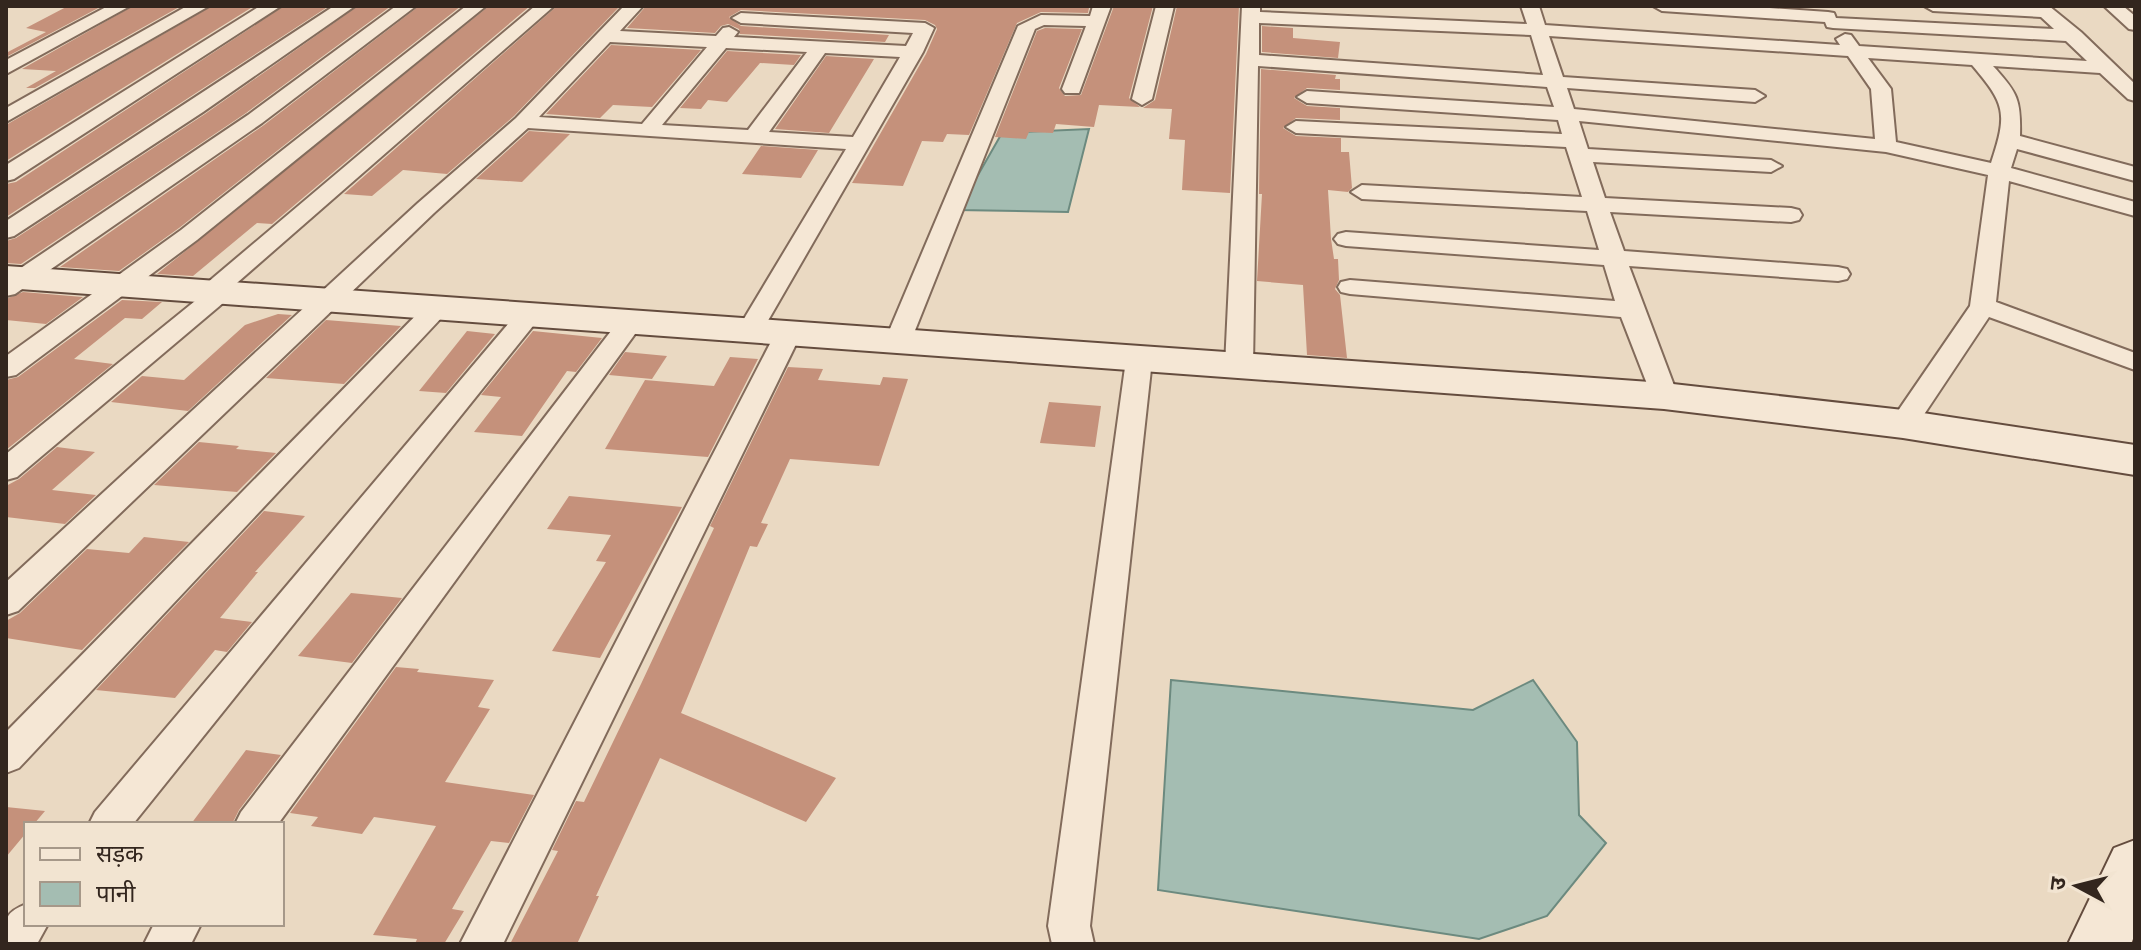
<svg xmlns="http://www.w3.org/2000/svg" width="2141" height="950" viewBox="0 0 2141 950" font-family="Georgia,'Noto Sans Devanagari',serif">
<rect width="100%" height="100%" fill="#ead9c2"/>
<path fill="#a4bdb2" stroke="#6c8a7f" stroke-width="2" d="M 1089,129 L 1068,212 L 958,210 L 1002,133 Z
M 1171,680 L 1473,710 L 1533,680 L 1577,742 L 1579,815 L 1606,843 L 1547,916 L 1479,939 L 1158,890 Z"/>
<path fill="#c5917b" d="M 68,6 L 102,6 L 6,57 L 6,53 L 46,32 L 26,28 Z
M 133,6 L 181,6 L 35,88 L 26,88 L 56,71 L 22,69 Z
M 212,6 L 254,6 L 6,161 L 6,125 Z
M 284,6 L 329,6 L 6,217 L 6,184 L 16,182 Z
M 358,6 L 391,6 L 246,113 L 21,264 L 6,263 L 6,241 L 16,238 L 205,114 Z
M 419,6 L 461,6 L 179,228 L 119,271 L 60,267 L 264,125 Z
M 489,6 L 530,6 L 272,224 L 257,223 L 193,276 L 157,274 Z
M 557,6 L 620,6 L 514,116 L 447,174 L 403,170 L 372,196 L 344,194 Z
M 646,6 L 1055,6 L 1089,8 L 1088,13 L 1041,12 L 1017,23 L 969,135 L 947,134 L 943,142 L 922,141 L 903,186 L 852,183 L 926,54 L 937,29 L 935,25 L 925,20 L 741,10 L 729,17 L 741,26 L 889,35 L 885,42 L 740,34 L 739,29 L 728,24 L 721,26 L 715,33 L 627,28 Z
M 1114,6 L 1153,6 L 1129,98 L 1140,107 L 1099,105 L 1094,127 L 1056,124 L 1053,133 L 1029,132 L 1026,139 L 995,137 L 1037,31 L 1045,28 L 1082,29 L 1059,88 L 1065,96 L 1081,95 Z
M 1177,6 L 1239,6 L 1230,193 L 1182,190 L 1185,140 L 1169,139 L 1172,109 L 1143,108 L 1155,100 Z
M 1262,26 L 1293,28 L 1293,38 L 1340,42 L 1338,58 L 1262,52 Z
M 611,45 L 701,50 L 652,107 L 613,105 L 600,118 L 546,114 Z
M 727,51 L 801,55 L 794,65 L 760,63 L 727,102 L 708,100 L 701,109 L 680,108 Z
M 826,56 L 874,59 L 829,133 L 775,129 Z
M 1261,69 L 1336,75 L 1335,79 L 1340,79 L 1340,90 L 1307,88 L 1294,98 L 1307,106 L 1340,108 L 1340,120 L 1296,118 L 1283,128 L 1296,136 L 1341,138 L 1341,152 L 1349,152 L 1352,188 L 1348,192 L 1328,190 L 1331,239 L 1334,259 L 1338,259 L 1339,280 L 1335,289 L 1340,295 L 1347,358 L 1307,355 L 1303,285 L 1257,281 L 1262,194 L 1259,194 Z
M 529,131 L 570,134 L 522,182 L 476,179 Z
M 761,146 L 818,150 L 801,178 L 742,174 Z
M 23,292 L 83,297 L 46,324 L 6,320 L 6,299 Z
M 122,300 L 162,302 L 142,319 L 125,318 L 74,359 L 113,364 L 6,450 L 6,380 L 18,377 Z
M 278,314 L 292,315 L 188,411 L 111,402 L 142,376 L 184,380 L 245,325 Z
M 326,320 L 401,326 L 344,384 L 266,378 Z
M 467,331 L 495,334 L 446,393 L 419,391 Z
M 533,331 L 602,338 L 576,372 L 567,371 L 522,436 L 474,432 L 501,397 L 481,395 Z
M 625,352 L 667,356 L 652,379 L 609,375 Z
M 730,357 L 758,359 L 708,457 L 605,449 L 645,380 L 714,386 Z
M 788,367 L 823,369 L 818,380 L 880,385 L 883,377 L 908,379 L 879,466 L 790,459 L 761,523 L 768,524 L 757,547 L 750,546 L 681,713 L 836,778 L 806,822 L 660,758 L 596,896 L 599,896 L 577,944 L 510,944 L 558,851 L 552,850 L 576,801 L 584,802 L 641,684 L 714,528 L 710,526 Z
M 1049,402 L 1101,406 L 1095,447 L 1040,443 Z
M 199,442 L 239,446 L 236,449 L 276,453 L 237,492 L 154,485 Z
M 57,447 L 95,452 L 52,490 L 96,495 L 65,524 L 6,517 L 6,486 L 19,479 Z
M 569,496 L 682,507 L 600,658 L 552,651 L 606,562 L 596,561 L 611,535 L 547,529 Z
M 264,511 L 305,516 L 255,572 L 258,572 L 220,618 L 252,622 L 227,652 L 215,650 L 175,698 L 96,690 Z
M 144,537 L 189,542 L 82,650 L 6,638 L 6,621 L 20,613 L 87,549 L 129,553 Z
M 351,593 L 402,598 L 352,663 L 298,656 Z
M 396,667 L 419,669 L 417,672 L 494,680 L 478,707 L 490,709 L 445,782 L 534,795 L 509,843 L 491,841 L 452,909 L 464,911 L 444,944 L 415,944 L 417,939 L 373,935 L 436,826 L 374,817 L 362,834 L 311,826 L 318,817 L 290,813 Z
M 246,750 L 281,755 L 239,810 L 232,824 L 191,824 Z
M 6,807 L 45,811 L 34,824 L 26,824 L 26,833 L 6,857 Z"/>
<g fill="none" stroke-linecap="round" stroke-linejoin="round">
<defs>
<path id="street" d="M 108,6 L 130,6 L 6,74 L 6,60 Z
M 187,6 L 209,6 L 6,122 L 6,108 Z
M 260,6 L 281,6 L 14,179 L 6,181 L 6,165 Z
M 334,6 L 355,6 L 203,112 L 14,236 L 6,238 L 6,221 Z
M 396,6 L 416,6 L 262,123 L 15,294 L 6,296 L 6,278 L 248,115 Z
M 466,6 L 486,6 L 197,240 L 16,375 L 6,377 L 6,356 L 181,230 Z
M 535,6 L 554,6 L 230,289 L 233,293 L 229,298 L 17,477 L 6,480 L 6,454 L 200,297 L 197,293 L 201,288 Z
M 624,6 L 643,6 L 620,31 L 716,36 L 723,28 L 729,27 L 738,32 L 734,37 L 906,46 L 913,33 L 741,23 L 732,18 L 741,13 L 925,23 L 934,28 L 923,52 L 758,338 L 740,338 L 736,332 L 846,149 L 528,128 L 434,213 L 18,611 L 6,615 L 6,582 L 418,203 L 516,118 ZM 610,42 L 707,47 L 642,124 L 539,117 ZM 726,48 L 807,52 L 748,130 L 662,125 ZM 825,53 L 900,57 L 853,137 L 769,132 Z
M 1093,6 L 1111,6 L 1079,93 L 1065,93 L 1062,89 L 1086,26 L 1044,25 L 1035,29 L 910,343 L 906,349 L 888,349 L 884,343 L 1018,26 L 1041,15 L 1090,16 Z
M 1156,6 L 1174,6 L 1152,99 L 1142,105 L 1132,99 Z
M 1242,6 L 1260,6 L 1260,12 L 1527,24 L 1521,6 L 1539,6 L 1545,25 L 1840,45 L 1836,39 L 1845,34 L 1851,35 L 1859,46 L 2087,61 L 2066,41 L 1833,28 L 1827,27 L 1825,22 L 1662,11 L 1653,6 L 1741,6 L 1828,12 L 1834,13 L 1836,18 L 2054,29 L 2041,17 L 1933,11 L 1924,6 L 2049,6 L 2081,32 L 2135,84 L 2135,101 L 2128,99 L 2100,73 L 1993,66 C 2018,93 2021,100 2020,136 L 2135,167 L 2135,181 L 2017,149 L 2011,168 L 2135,202 L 2135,216 L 2009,181 L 1996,302 L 2135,353 L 2135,370 L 1989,317 L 1913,431 L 1903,433 L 1893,431 L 1889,424 L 1970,306 L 1988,175 L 1886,152 L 1579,121 L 1588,149 L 1771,160 L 1782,166 L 1771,172 L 1593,162 L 1605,198 L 1791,208 L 1799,210 L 1802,215 L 1799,220 L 1791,222 L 1610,212 L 1624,251 L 1838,267 L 1847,269 L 1850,274 L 1847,279 L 1838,281 L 1629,266 L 1678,396 L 1674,402 L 1664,405 L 1654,402 L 1621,317 L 1350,294 L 1341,292 L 1338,287 L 1341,282 L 1350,280 L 1615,301 L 1604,265 L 1346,246 L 1338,244 L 1334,239 L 1338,234 L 1346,232 L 1599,250 L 1587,211 L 1362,199 L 1351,192 L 1362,185 L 1582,197 L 1566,147 L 1296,133 L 1286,127 L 1296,121 L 1562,134 L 1558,120 L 1307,103 L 1297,97 L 1307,91 L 1554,107 L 1547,87 L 1258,66 L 1253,366 L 1249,372 L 1239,374 L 1229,372 L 1225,366 ZM 1259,23 L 1531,35 L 1543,75 L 1259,55 ZM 1549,36 L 1848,56 L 1871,89 L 1875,139 L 1574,109 L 1567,88 L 1755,102 L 1765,96 L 1755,90 L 1563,77 ZM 1868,58 L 1972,65 C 2005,104 2008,112 1991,163 L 1896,142 L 1891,89 Z
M 2104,6 L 2123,6 L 2135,16 L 2135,30 L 2129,29 Z
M 436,301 L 445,304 L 449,309 L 445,314 L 19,768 L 6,773 L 6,732 L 427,304 Z
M 528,308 L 537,311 L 541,316 L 537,321 L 133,824 L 89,824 L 95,812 L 519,311 Z
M 630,315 L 639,318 L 643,323 L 278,824 L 235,824 L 241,812 L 621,318 Z
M 788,326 L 797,328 L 801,334 L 503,944 L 460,944 L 775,334 L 779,328 Z
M 1139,352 L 1149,354 L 1152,360 L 1090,926 L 1094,944 L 1052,944 L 1048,926 L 1126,360 L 1129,354 Z
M 26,904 L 26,924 L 48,924 L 37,944 L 6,944 C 6,920 2,914 26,904 Z
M 154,924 L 201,924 L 191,944 L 144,944 Z"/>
<path id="secondary" d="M 6,266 L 1664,383 L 1903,410 L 2135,445 L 2135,475 L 1903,438 L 1664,409 L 6,288 Z
M 2135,840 L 2135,934 L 2131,944 L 2068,944 L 2114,848 Z"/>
</defs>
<use href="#street" stroke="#826b5b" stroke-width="4"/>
<use href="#secondary" stroke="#644c3e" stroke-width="4"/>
<use href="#street" fill="#f5e7d5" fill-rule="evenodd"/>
<use href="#secondary" fill="#f5e7d5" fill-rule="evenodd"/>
</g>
<rect width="2141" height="950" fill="none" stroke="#33261e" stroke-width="16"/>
<rect x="24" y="822" width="260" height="104" fill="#f2e4d1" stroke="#a69889" stroke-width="2"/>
<rect x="40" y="848" width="40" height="12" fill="#f5e7d5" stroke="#a69889" stroke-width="2"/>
<text x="96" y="862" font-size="24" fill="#33261e">सड़क</text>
<rect x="40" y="882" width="40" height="24" fill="#a4bdb2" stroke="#a69889" stroke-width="2"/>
<text x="96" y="902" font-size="24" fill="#33261e">पानी</text>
<g transform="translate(2077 886) rotate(277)" stroke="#f2e4d1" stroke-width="6" paint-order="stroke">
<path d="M0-6L14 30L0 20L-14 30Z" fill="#33261e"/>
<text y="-12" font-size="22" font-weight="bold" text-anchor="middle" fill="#33261e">उ</text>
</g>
</svg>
